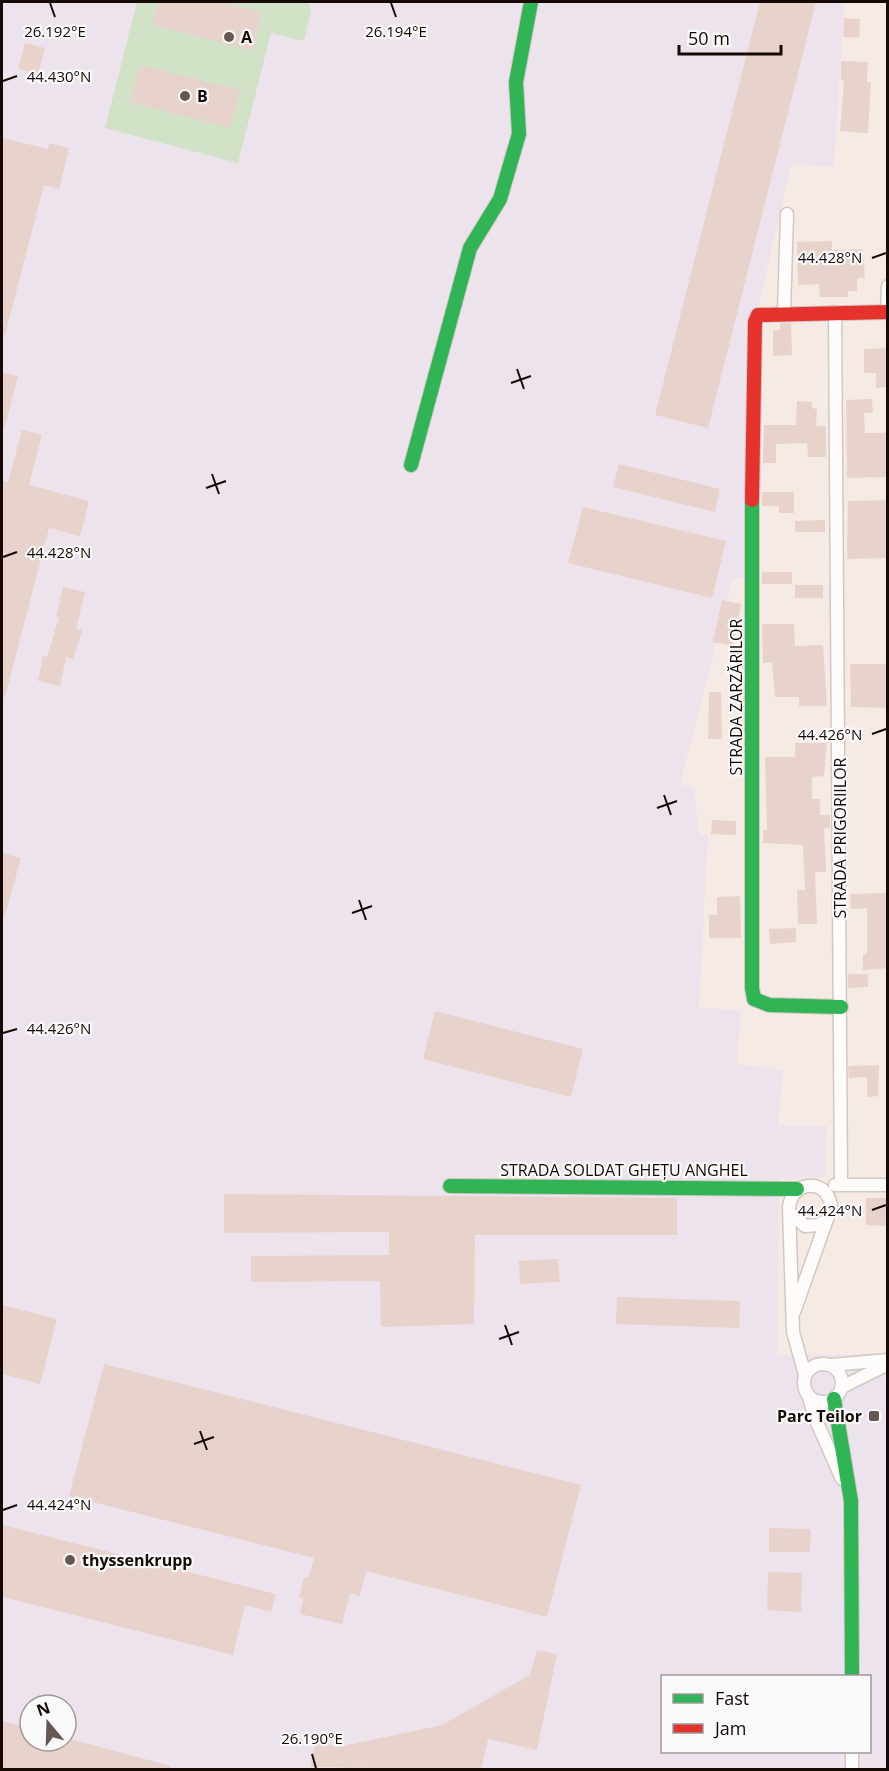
<svg xmlns="http://www.w3.org/2000/svg" width="889" height="1771" viewBox="0 0 889 1771" font-family="'Open Sans',sans-serif">
<rect width="100%" height="100%" fill="#f6eae5"/>
<path fill="#ede3ed" fill-rule="evenodd" d="M 2,2 L 844,2 L 834,167 L 791,164 L 759,304 L 751,319 L 745,579 L 733,578 L 680,784 L 694,787 L 699,834 L 708,836 L 699,1008 L 741,1010 L 737,1064 L 783,1070 L 778,1125 L 827,1126 L 825,1177 L 779,1179 L 777,1355 L 887,1354 L 887,1769 L 2,1770 ZM 662,1676 L 870,1676 L 870,1752 L 662,1752 ZM 30,1705 L 66,1705 L 66,1741 L 30,1741 Z"/>
<path fill="#d1e2c7" d="M 137,2 L 309,2 L 311,10 L 304,41 L 271,33 L 238,163 L 105,128 Z"/>
<path fill="#e7d3cb" d="M 158,2 L 220,2 L 262,12 L 253,50 L 152,25 Z
M 760,2 L 816,2 L 708,428 L 655,415 Z
M 844,18 L 860,19 L 859,38 L 843,37 Z
M 25,43 L 45,48 L 38,74 L 18,69 Z
M 841,61 L 868,62 L 867,82 L 871,82 L 868,133 L 840,131 L 844,80 L 841,80 Z
M 140,65 L 240,90 L 230,128 L 130,102 Z
M 2,138 L 48,149 L 49,143 L 69,148 L 59,189 L 44,185 L 5,335 L 2,335 Z
M 832,241 L 832,250 L 863,249 L 865,278 L 857,278 L 857,291 L 848,291 L 848,297 L 820,297 L 819,284 L 798,285 L 797,242 Z
M 780,323 L 791,323 L 792,355 L 773,356 L 773,330 L 780,330 Z
M 888,348 L 888,387 L 876,388 L 876,373 L 864,373 L 864,349 Z
M 2,372 L 18,376 L 5,427 L 2,427 Z
M 872,399 L 873,413 L 864,413 L 865,433 L 888,433 L 888,477 L 847,478 L 846,400 Z
M 797,401 L 812,402 L 812,408 L 817,409 L 816,426 L 826,426 L 826,457 L 808,457 L 807,443 L 776,444 L 776,463 L 763,463 L 764,425 L 796,425 Z
M 22,430 L 42,435 L 29,485 L 89,501 L 80,536 L 49,528 L 5,697 L 2,696 L 2,481 L 8,482 Z
M 619,464 L 720,489 L 715,512 L 613,487 Z
M 762,492 L 794,492 L 794,513 L 779,513 L 779,506 L 762,506 Z
M 888,500 L 888,558 L 847,559 L 848,501 Z
M 583,507 L 726,541 L 712,598 L 568,563 Z
M 825,520 L 825,532 L 795,532 L 795,521 Z
M 762,572 L 792,572 L 792,584 L 762,584 Z
M 795,585 L 823,585 L 823,598 L 795,598 Z
M 63,587 L 85,592 L 76,629 L 82,630 L 73,659 L 66,657 L 60,686 L 38,681 L 43,656 L 47,657 L 59,617 L 56,617 Z
M 722,600 L 741,604 L 733,646 L 713,642 Z
M 762,624 L 794,624 L 795,646 L 823,645 L 827,706 L 799,706 L 799,697 L 775,697 L 772,662 L 763,663 Z
M 850,664 L 888,664 L 888,708 L 851,707 Z
M 709,692 L 721,692 L 722,739 L 708,739 Z
M 795,743 L 827,743 L 824,776 L 812,777 L 812,799 L 820,799 L 820,815 L 830,815 L 830,828 L 824,828 L 826,872 L 815,872 L 817,924 L 798,924 L 797,890 L 805,890 L 803,845 L 763,843 L 763,830 L 767,830 L 765,757 L 795,757 Z
M 712,820 L 736,821 L 736,835 L 711,834 Z
M 2,853 L 21,858 L 5,916 L 2,916 Z
M 888,893 L 888,968 L 863,970 L 863,954 L 867,954 L 867,908 L 851,909 L 850,894 Z
M 740,896 L 741,938 L 709,938 L 709,915 L 717,915 L 717,897 Z
M 796,928 L 796,942 L 770,944 L 769,929 Z
M 848,974 L 868,974 L 868,987 L 848,988 Z
M 435,1011 L 583,1049 L 571,1097 L 423,1059 Z
M 879,1065 L 878,1096 L 867,1097 L 867,1077 L 849,1078 L 848,1066 Z
M 224,1194 L 677,1198 L 677,1235 L 475,1235 L 474,1324 L 381,1327 L 380,1281 L 251,1282 L 251,1256 L 389,1255 L 389,1232 L 224,1233 Z
M 866,1198 L 888,1198 L 888,1226 L 866,1225 Z
M 558,1259 L 560,1282 L 520,1284 L 519,1261 Z
M 617,1297 L 740,1301 L 739,1328 L 616,1324 Z
M 2,1305 L 57,1319 L 40,1384 L 2,1374 Z
M 104,1364 L 581,1485 L 547,1617 L 366,1571 L 360,1596 L 350,1593 L 342,1624 L 300,1614 L 303,1599 L 299,1598 L 304,1577 L 308,1578 L 314,1558 L 69,1496 Z
M 2,1525 L 276,1594 L 271,1612 L 245,1605 L 233,1655 L 2,1597 Z
M 769,1528 L 811,1529 L 810,1552 L 769,1552 Z
M 768,1572 L 802,1573 L 801,1612 L 767,1610 Z
M 537,1650 L 557,1654 L 537,1750 L 488,1739 L 481,1770 L 310,1767 L 316,1742 L 338,1747 L 442,1725 L 530,1675 Z
M 2,1721 L 30,1728 L 30,1741 L 66,1741 L 66,1738 L 171,1766 L 170,1770 L 2,1770 Z"/>
<g fill="none" stroke-linecap="round" stroke-linejoin="round">
<defs>
<path id="street" d="M 784,312 L 787,214
M 835,312 L 841,1185
M 887,312 L 888,286
M 835,1185 L 888,1185
M 790,1213 L 805,1226 L 819,1225 L 825,1221
M 794,1312 L 831,1208 C 830,1179 793,1178 789,1207 L 793,1332 L 805,1375
M804 1383a19 19 0 1 1 38 0a19 19 0 1 1-38 0Z
M 831,1365 L 888,1360
M 842,1387 L 888,1364
M 809,1397 L 815,1418 L 842,1479
M 852,1770 L 852,1752"/>
<path id="fast" d="M 411,465 L 470,248 L 500,199 L 519,134 L 516,82 L 531,2
M 752,500 L 752,988 L 754,999 L 769,1005 L 841,1007
M 450,1186 L 797,1189
M 834,1399 L 851,1501 L 852,1676"/>
<path id="jam" d="M 752,500 L 755,322 L 758,315 L 888,312"/>
</defs>
<use href="#street" stroke="#d3c7c2" stroke-width="15"/>
<use href="#fast" stroke="#d3c7c2" stroke-width="16"/>
<use href="#jam" stroke="#d3c7c2" stroke-width="16"/>
<use href="#street" stroke="#fefcfb" stroke-width="12"/>
<use href="#fast" stroke="#30b455" stroke-width="14"/>
<use href="#jam" stroke="#e5322d" stroke-width="14"/>
</g>
<path fill="none" stroke="#170a06" stroke-width="2" d="M 50,3 L 55,17M 391,3 L 396,17M 3,81 L 17,76M 872,258 L 886,253M 517,369 L 524,389M 511,383 L 531,376M 212,474 L 219,494M 206,488 L 226,481M 3,557 L 17,552M 872,734 L 886,729M 664,795 L 671,815M 657,808 L 677,801M 359,900 L 366,920M 352,913 L 372,906M 3,1033 L 17,1029M 872,1210 L 886,1205M 505,1325 L 512,1345M 499,1339 L 519,1332M 200,1431 L 207,1450M 194,1444 L 214,1437M 3,1510 L 17,1505M 312,1754 L 316,1768"/>
<g fill="#655854" stroke="#f9f9f9" stroke-width="2">
<circle cx="229" cy="37" r="6"/>
<circle cx="185" cy="96" r="6"/>
<rect x="868" y="1410" width="12" height="12" rx="3"/>
<circle cx="70" cy="1560" r="6"/>
</g>
<g text-anchor="middle" dominant-baseline="central" stroke-width="4.5" stroke-linejoin="round" paint-order="stroke">
<g font-size="16" font-weight="bold" fill="#170a06" stroke="#f9f9f9" text-anchor="start">
<text x="241" y="37">A</text>
<text x="197" y="96">B</text>
<text x="862" y="1416" text-anchor="end">Parc Teilor</text>
<text x="82" y="1560">thyssenkrupp</text>
</g>
<g font-size="16" fill="#170a06" stroke="#f9f9f9">
<text transform="translate(736 697) rotate(-90)">STRADA ZARZĂRILOR</text>
<text transform="translate(840 838) rotate(-90)">STRADA PRIGORIILOR</text>
<text x="624" y="1170">STRADA SOLDAT GHEȚU ANGHEL</text>
</g>
</g>
<g font-size="15" text-anchor="middle" fill="#170a06" stroke="#f9f9f9" stroke-width="4.5" stroke-linejoin="round" paint-order="stroke">
<text x="396" y="37">26.194°E</text>
<text x="55" y="37">26.192°E</text>
<text x="59" y="82">44.430°N</text>
<text x="830" y="263">44.428°N</text>
<text x="59" y="558">44.428°N</text>
<text x="830" y="740">44.426°N</text>
<text x="59" y="1034">44.426°N</text>
<text x="830" y="1216">44.424°N</text>
<text x="59" y="1510">44.424°N</text>
<text x="312" y="1744">26.190°E</text>
</g>
<rect width="889" height="1771" fill="none" stroke="#170a06" stroke-width="6"/>
<rect x="661" y="1675" width="210" height="78" fill="#f9f9f9" stroke="#9f9998" stroke-width="1.5"/>
<rect x="673" y="1694" width="30" height="9" fill="#30b455" stroke="#9f9998" stroke-width="1.5"/>
<text x="715" y="1705" font-size="18" fill="#170a06">Fast</text>
<rect x="673" y="1724" width="30" height="9" fill="#e5322d" stroke="#9f9998" stroke-width="1.5"/>
<text x="715" y="1735" font-size="18" fill="#170a06">Jam</text>
<g transform="translate(48 1723) rotate(341)"><circle r="28" fill="#f9f9f9" stroke="#9f9998" stroke-width="1.5"/>
<path d="M0-4.5L10 22L0 15L-10 22Z" fill="#655854"/>
<text y="-9" font-size="16" font-weight="bold" text-anchor="middle" fill="#170a06">N</text>
</g>
<path d="M679 45v9h102v-9" fill="none" stroke="#170a06" stroke-width="3"/>
<text x="688" y="45" font-size="18" fill="#170a06" stroke="#f9f9f9" stroke-width="4.5" paint-order="stroke">50 m</text>
</svg>
